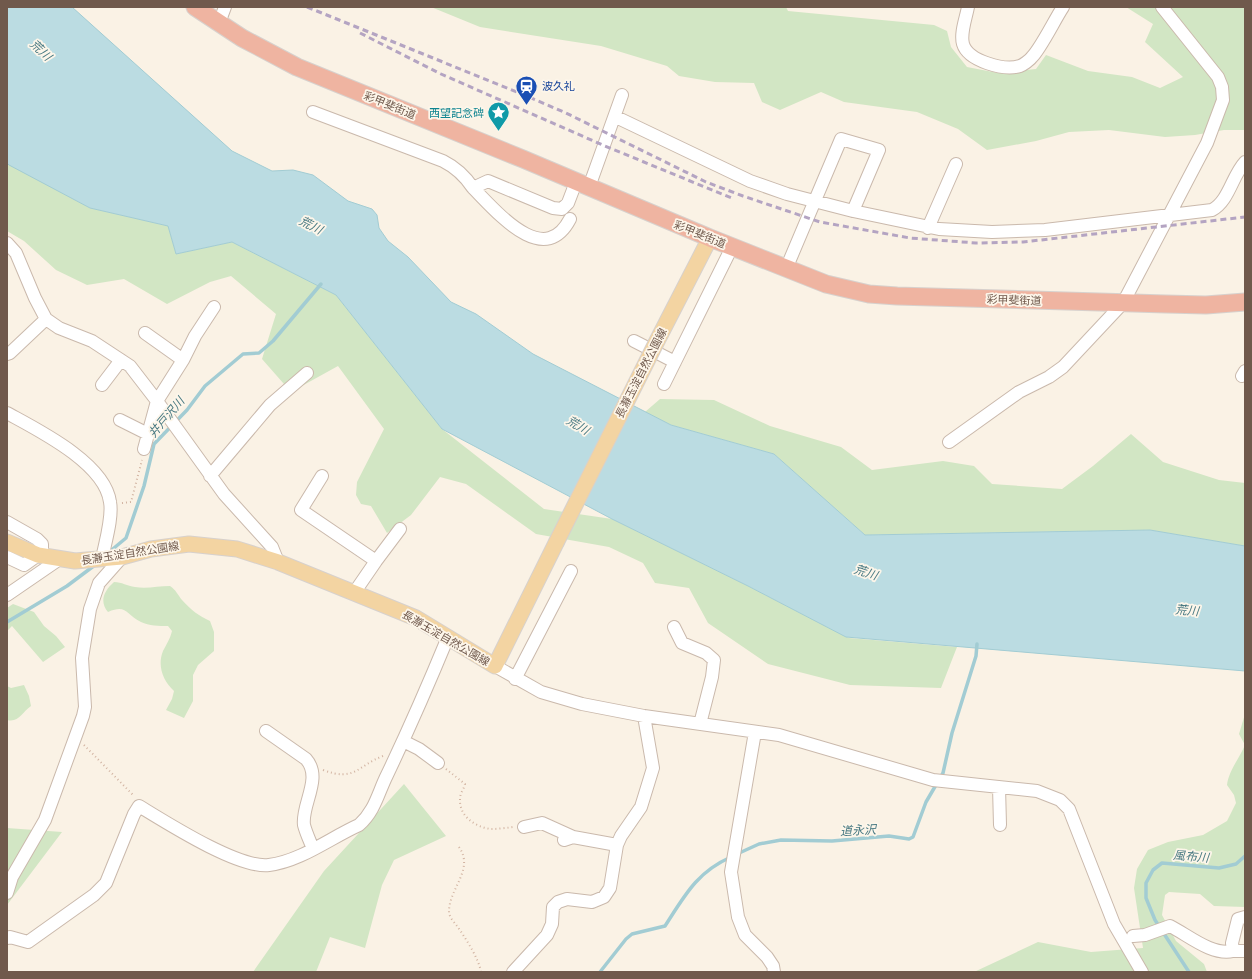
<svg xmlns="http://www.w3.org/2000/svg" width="1252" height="979" viewBox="0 0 1252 979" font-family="Poppins,'Noto Sans JP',sans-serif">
<rect width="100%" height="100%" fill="#faf2e5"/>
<path fill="#d2e6c4" d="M 431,7 L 786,7 L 788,11 L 934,25 L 947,31 L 951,47 L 967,67 L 998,73 L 1036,69 L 1046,55 L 1088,71 L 1132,77 L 1160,88 L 1183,77 L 1145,42 L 1153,24 L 1126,7 L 1245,7 L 1245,130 L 1224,130 L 1195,135 L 1165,137 L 1109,130 L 1069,132 L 1036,141 L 987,150 L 958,129 L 917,112 L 844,102 L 821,92 L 780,110 L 762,102 L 754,83 L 715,82 L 679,76 L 667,66 L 601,46 L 480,27 Z
M 7,162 L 90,208 L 168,226 L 176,254 L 232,242 L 336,295 L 442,429 L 544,509 L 612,519 L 748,586 L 849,638 L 957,647 L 941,688 L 850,685 L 768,664 L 708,623 L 689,588 L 655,583 L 643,563 L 609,547 L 536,534 L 466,484 L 440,477 L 411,515 L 387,533 L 371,506 L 361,504 L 356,495 L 357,482 L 384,429 L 338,366 L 291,392 L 262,359 L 276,314 L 231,276 L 210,282 L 167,304 L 124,279 L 87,285 L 56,270 L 24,241 L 7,231 Z
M 660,399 L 714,400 L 770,426 L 841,447 L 872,470 L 943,461 L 974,466 L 992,484 L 1062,489 L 1093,466 L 1131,434 L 1163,462 L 1219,480 L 1245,483 L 1245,546 L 1150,530 L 865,535 L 774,454 L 671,425 L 645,412 Z
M 114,582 C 122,582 127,586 135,587 C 147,589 158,586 170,586 C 176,590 178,595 182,600 C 191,610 199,616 210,621 L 214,632 L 214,651 L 198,665 L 193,675 L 193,701 L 184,718 L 166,710 L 172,699 L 174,691 C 163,681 157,666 163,651 C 167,643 170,639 172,631 L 168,626 C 159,626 149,626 141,622 C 125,614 127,604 108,612 C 99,601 104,591 114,582 Z
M 13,604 L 34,612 L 44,626 L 56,636 L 65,647 L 43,662 L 12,626 L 7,631 L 7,608 Z
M 24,685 L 29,696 L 31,706 C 22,712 19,723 7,720 L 7,686 L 11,688 Z
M 1245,714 L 1245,907 L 1214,906 L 1200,894 L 1169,892 L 1165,895 L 1162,915 L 1176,941 L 1204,964 L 1207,972 L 974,972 L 1038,942 L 1091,952 L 1143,948 L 1134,888 L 1137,869 L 1148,850 L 1168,842 L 1203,835 L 1227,821 L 1236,803 L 1234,795 L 1227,785 C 1229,770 1239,759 1245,745 L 1239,734 Z
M 404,784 L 446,836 L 394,860 L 382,885 L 365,948 L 330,937 L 316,972 L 253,972 L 324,871 Z
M 7,828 L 62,832 L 7,905 Z"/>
<path fill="#bbdce2" stroke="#a2ccd3" d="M 7,7 L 72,7 L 232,151 L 272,171 L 293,170 L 313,175 L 348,201 L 372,209 L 377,215 L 379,228 L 388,241 L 408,257 L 451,302 L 476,314 L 533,354 L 671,425 L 774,454 L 865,535 L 1150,530 L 1245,546 L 1245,671 L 846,637 L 748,586 L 612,519 L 442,429 L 336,295 L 232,242 L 176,254 L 168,226 L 90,208 L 9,165 L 7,163 Z"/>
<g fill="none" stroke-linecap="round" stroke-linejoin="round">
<path stroke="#a2ccd3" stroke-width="3.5" d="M 108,553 L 126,538 L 144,486 L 154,444 L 187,410 L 205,386 L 243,354 L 259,353 L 273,341 L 321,284
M 7,622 L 67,586 L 95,565
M 737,854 L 759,844 L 781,840 L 832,841 L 889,836 L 909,839 L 913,837 L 926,802 L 943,773 L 952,733 L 976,656 L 977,644
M 600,972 L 626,939 L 632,934 L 665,926 C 685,895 697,872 731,857
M 1189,972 L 1155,920 L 1146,898 L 1146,883 L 1153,870 L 1162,863 L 1219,868 L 1236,864 L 1245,856"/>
<defs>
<path id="minor" d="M 968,7 C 966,18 960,33 963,44 C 968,61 1004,71 1020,66 C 1023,65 1030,60 1032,57 C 1041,48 1055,19 1063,7
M 219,23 L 225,7
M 313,112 L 443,161 C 457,168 465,176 473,188 L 488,181 L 553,208 L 562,209 L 568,203 L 576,182
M 616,117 L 750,181 L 787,194 L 853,211 L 939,229 L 992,232 L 1045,230 L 1212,210 C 1229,201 1232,176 1245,162
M 589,187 L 622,95
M 473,188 C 497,212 544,269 570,219
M 928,228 L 956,164
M 7,243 L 16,253 L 35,298 L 46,319 L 59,328 L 92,341 L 130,366 L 157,401 L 224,494 L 272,547 L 278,562
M 786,269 L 841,139 L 879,150 L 853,211
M 145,333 L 183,360
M 634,341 L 675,362
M 7,354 L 10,353 L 46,319
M 1242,376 L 1245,371
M 664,384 L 732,247
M 102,385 L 121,360
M 7,413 C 38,430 105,463 110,502 C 113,517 105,543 102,559
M 120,420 L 148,434
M 949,442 L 1019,392 L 1049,377 L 1063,367 L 1123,303 L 1207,143 L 1223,100 L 1222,87 L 1218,77 L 1162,7
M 144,449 L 157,401 L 183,360 L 195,336 L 214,307
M 210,476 L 270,405 L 307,373
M 322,476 L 301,510 L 376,561 L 354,593
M 7,522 L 37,539 L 42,544 L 42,557
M 7,557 L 24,565 L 38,555
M 376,561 L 400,529
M 7,595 L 58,560
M 674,627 L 682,643 L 706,653 L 714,660 L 712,677 L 700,724
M 495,666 L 541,692 L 582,704 L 644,716 L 779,735 L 933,780 L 1037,791 L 1060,800 L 1069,809 L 1114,924 L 1142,972
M 515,679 L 571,571
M 266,731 L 306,759 C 323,778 301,805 304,825 C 306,833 310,841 313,849
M 755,732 L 731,872 L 738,917 L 745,935 L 767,957 L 773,966 L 774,972
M 403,741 L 419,749 L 438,763
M 999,787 L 1000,825
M 524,827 L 542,823 L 573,837
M 564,840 L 573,837 L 617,845
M 7,893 L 12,877 L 45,820 L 83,716 L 85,707 L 82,658 L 90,609 L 99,583 L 122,557
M 1245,917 L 1238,919 L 1232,943 L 1233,951 L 1245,951
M 1133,936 L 1145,935 L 1170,926 C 1188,935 1212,956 1233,951
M 7,938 L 10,937 L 28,942 L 94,895 L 106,883 L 134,814 L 139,806 C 167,823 239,869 269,865 C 301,861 330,838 359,825 C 375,811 378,793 387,775 C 409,729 429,683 448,637
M 513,972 L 547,935 L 552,924 L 553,907 L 558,902 L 567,899 L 592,902 L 604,897 L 610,888 L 617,845 L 621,836 L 641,807 L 653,768 L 644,716"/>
<path id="major" d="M 656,343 L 710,238
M 7,542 L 38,555 L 75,561 L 122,557 L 151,549 L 189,544 L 237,549 L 278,562 L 416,618 L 495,666 L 556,543"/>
<path id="highway" d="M 195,7 L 242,38 L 297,67 L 523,159 L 710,238 L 826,284 L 869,294 L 897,296 L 1166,304 L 1206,305 L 1245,302"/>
</defs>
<use href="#minor" stroke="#cab9ac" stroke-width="14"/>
<use href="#major" stroke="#d7d1cd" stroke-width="17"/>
<use href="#highway" stroke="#d7d1cd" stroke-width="19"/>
<path stroke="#d2b4a2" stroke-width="2" stroke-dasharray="1 3" stroke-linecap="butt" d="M 122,503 L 131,502 L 142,460
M 84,745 L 134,796
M 446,769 L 465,784 C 464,789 460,793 460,799 C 459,816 475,827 491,829 C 498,829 506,828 513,827
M 323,770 C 355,782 357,766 383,756
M 459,847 C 475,870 448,889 449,913 C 450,918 454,922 457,926 C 465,937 479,959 481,972"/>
<use href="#minor" stroke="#fff" stroke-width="12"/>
<use href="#major" stroke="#f3d4a2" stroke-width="15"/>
<use href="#highway" stroke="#efb4a1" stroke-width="17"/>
<path stroke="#b4a4c2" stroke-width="3" stroke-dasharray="6 4" stroke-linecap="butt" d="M 307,7 L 522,94 L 566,113 L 706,182 L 743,196 L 820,222 L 910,238 L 976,243 L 1023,242 L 1245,217
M 360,33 L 441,74 L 605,146 L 734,199"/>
<defs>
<path id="major-bridge" d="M 556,543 L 656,343"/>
</defs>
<use href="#major-bridge" stroke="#d7d1cd" stroke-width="17" stroke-linecap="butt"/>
<use href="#major-bridge" stroke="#f3d4a2" stroke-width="15"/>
</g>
<defs>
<symbol id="station-pin" viewBox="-11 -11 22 30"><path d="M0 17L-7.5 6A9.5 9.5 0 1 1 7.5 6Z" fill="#1a4fb4" stroke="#fdf6ea"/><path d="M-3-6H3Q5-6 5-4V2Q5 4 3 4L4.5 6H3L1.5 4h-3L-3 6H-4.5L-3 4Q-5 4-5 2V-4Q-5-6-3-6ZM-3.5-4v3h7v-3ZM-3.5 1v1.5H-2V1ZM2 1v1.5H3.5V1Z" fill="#fff"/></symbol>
<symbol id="sight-pin" viewBox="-11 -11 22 30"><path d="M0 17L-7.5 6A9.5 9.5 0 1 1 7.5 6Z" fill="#0f9aa8" stroke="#fdf6ea"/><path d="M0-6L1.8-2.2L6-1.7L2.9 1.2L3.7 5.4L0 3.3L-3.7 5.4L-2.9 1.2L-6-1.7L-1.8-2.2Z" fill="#fff"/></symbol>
</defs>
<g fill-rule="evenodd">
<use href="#station-pin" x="514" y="74" width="25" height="34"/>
<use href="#sight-pin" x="486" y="100" width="25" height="34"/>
</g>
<g text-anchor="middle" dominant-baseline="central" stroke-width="3.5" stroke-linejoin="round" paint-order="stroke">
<g font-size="11" fill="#164399" stroke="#fdf6ea" text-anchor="start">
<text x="542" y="86">波久礼</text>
</g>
<g font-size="11" fill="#70594c" stroke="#fdf6ea">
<text transform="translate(390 105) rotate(22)">彩甲斐街道</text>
<text transform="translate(700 234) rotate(22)">彩甲斐街道</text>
<text transform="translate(1014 300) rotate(2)">彩甲斐街道</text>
<text transform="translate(641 373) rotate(-63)">長瀞玉淀自然公園線</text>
<text transform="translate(130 553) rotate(-9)">長瀞玉淀自然公園線</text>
<text transform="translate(446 638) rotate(30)">長瀞玉淀自然公園線</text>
</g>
<g font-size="11" fill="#0d838f" stroke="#fdf6ea" text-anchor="end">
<text x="484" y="113">西望記念碑</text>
</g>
<g font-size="12" font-style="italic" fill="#487982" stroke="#fdf6ea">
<text transform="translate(41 50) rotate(43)">荒川</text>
<text transform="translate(311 225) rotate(27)">荒川</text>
<text transform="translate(166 417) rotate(-50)">井戸沢川</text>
<text transform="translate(578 425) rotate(31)">荒川</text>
<text transform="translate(866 572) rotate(18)">荒川</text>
<text transform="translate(1187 610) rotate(5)">荒川</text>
<text transform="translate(858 830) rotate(-3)">道永沢</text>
<text transform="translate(1191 856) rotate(5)">風布川</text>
</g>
</g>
<rect width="1252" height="979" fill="none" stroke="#70594c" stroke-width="16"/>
</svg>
